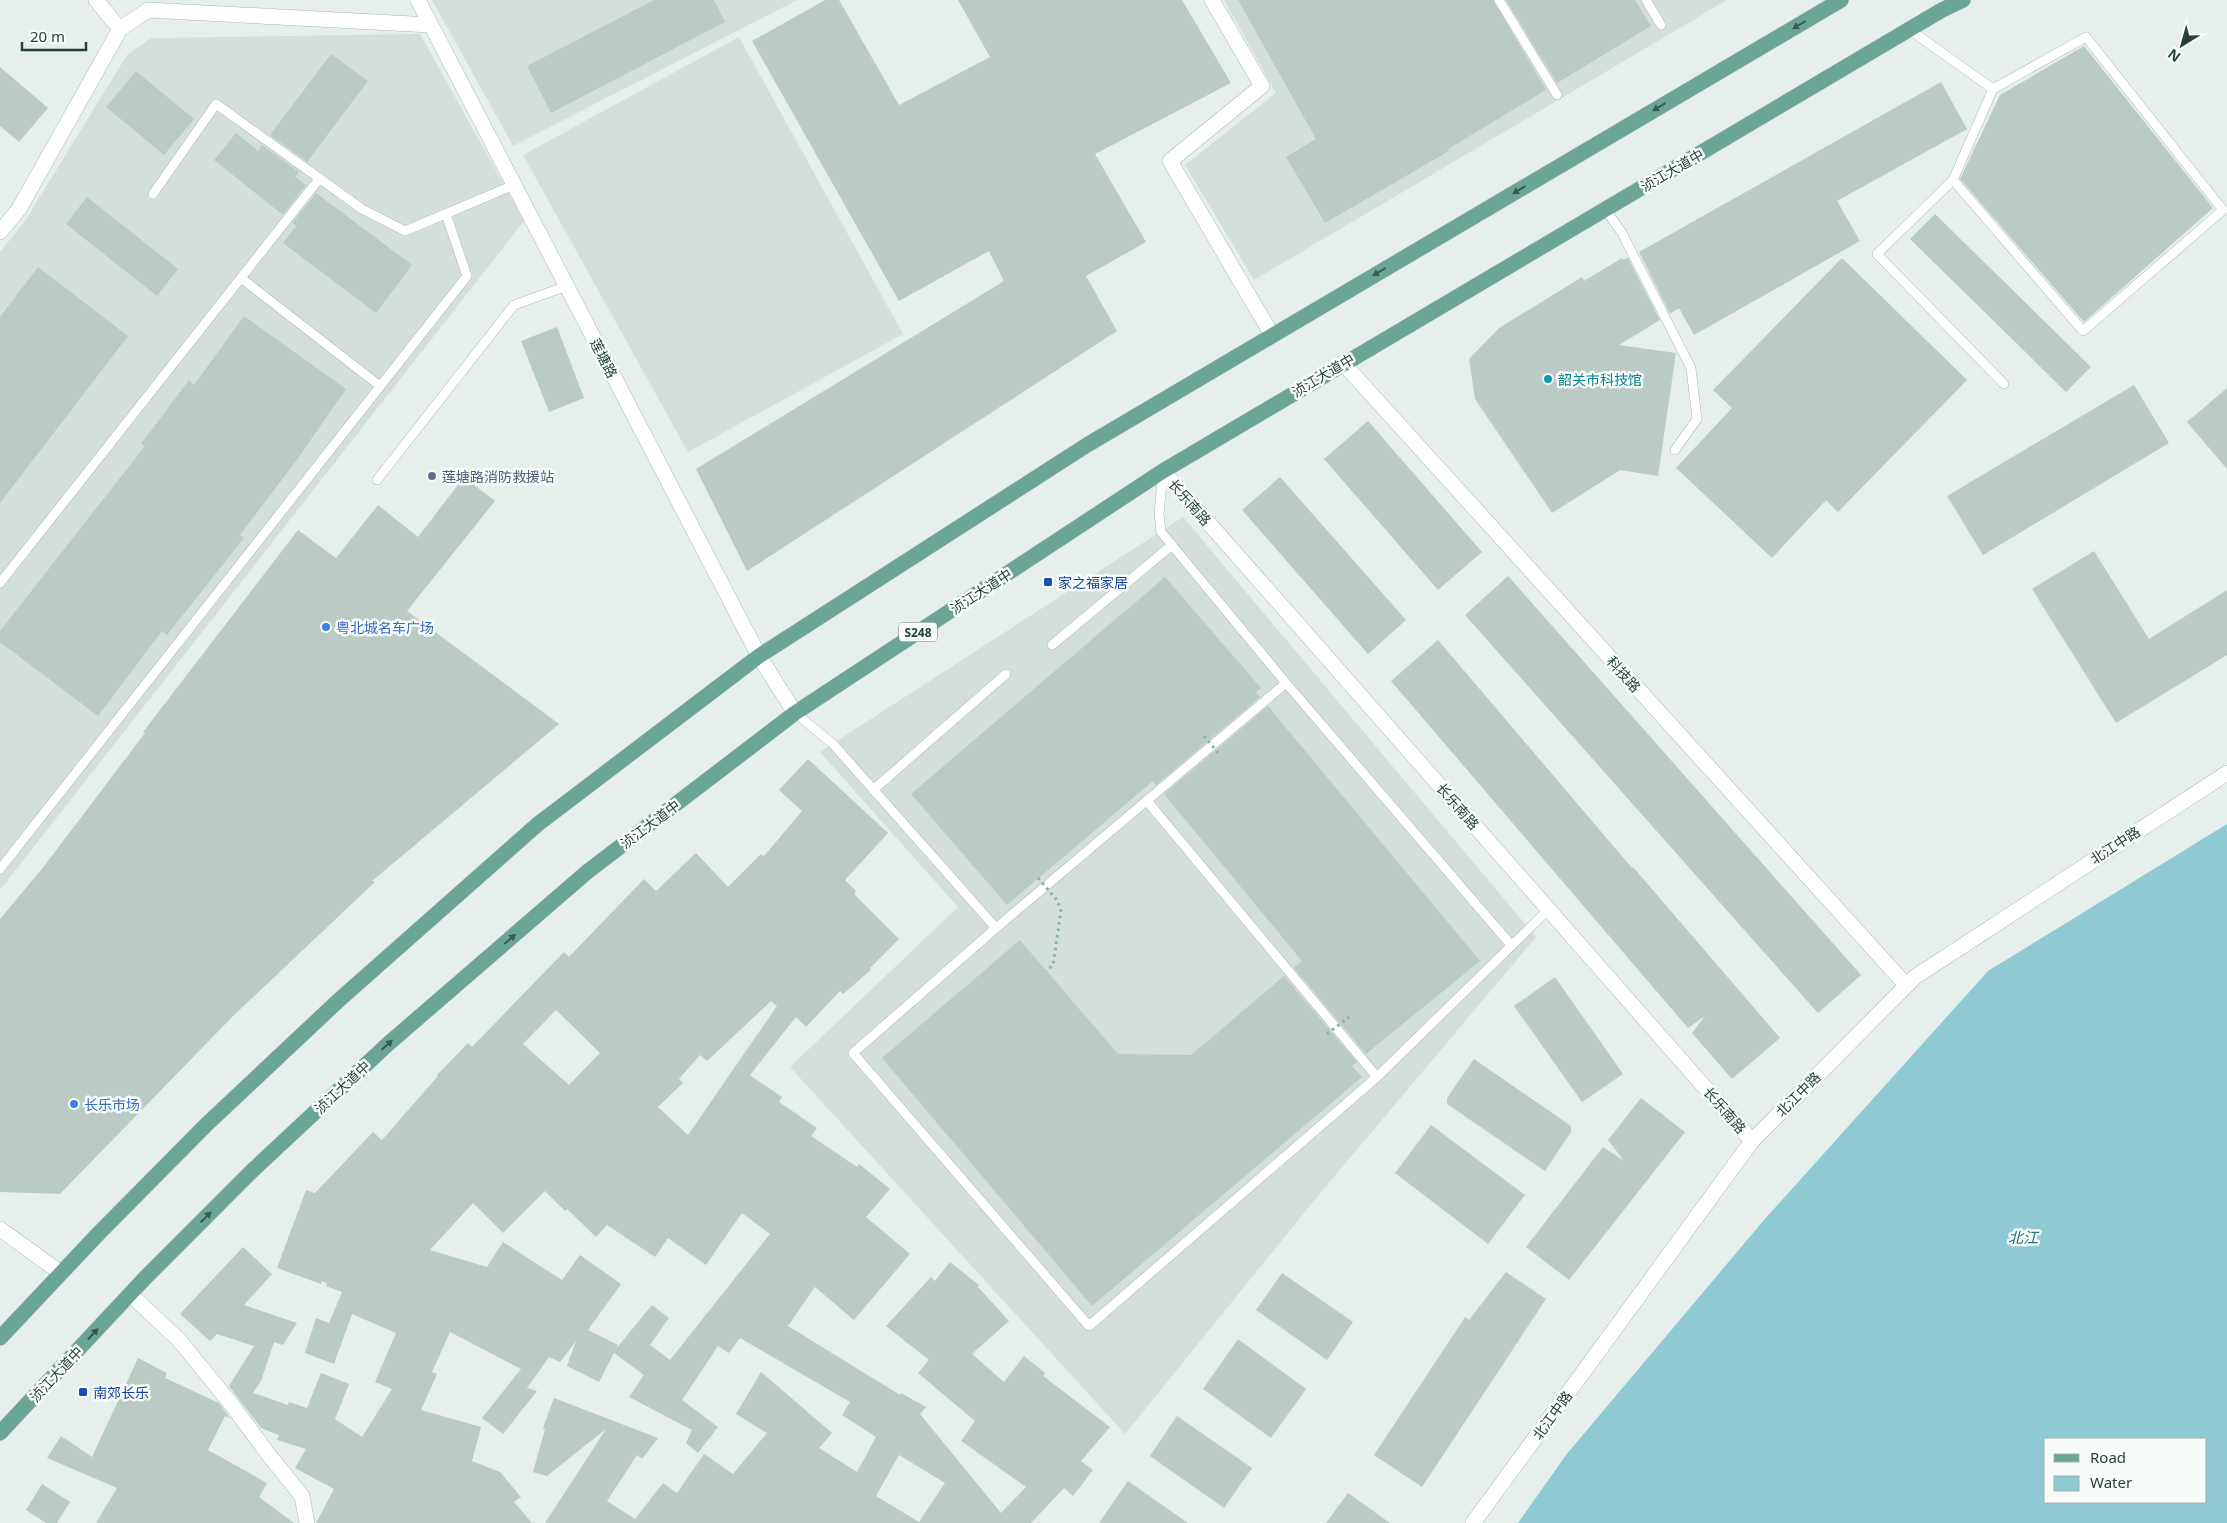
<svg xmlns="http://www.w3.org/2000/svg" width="2227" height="1523" viewBox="0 0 2227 1523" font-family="'Noto Sans','Noto Sans SC',sans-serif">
<rect width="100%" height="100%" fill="#e6efeb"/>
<path fill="#d4dfda" d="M 432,0 L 797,0 L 513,146 Z
M 1224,0 L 1727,0 L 1254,280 L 1185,165 L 1276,93 Z
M 420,34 L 524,221 L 0,890 L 0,252 L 25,221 L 127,55 L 151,38 Z
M 739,37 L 903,334 L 688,452 L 523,155 Z
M 1183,517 L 1536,937 L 1312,1203 L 1125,1434 L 790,1067 L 958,907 L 820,752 Z"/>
<path fill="#8ec9d4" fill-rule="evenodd" d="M 2227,824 L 2227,1523 L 1518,1523 L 1566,1455 L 1764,1220 L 1988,971 ZM 2046,1439 L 2206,1439 L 2206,1502 L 2046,1502 Z"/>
<path fill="#bbcac4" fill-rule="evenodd" d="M 654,0 L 714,0 L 725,22 L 551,113 L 527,66 Z
M 825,0 L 839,0 L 899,105 L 990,57 L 958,0 L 1182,0 L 1231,83 L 1095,154 L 1146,242 L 1086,276 L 1117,331 L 747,571 L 696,469 L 1004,281 L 989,251 L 899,301 L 752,41 Z
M 1238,0 L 1493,0 L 1546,90 L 1448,149 L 1449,151 L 1325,223 L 1286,157 L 1316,139 Z
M 1506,0 L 1635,0 L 1651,26 L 1557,83 Z
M 2084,46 L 2213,208 L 2084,322 L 1960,179 L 2000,95 Z
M 331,54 L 368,81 L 307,162 L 270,135 Z
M 0,67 L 48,108 L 19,142 L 0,126 Z
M 136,71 L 194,119 L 164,155 L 106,107 Z
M 1941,82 L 1967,129 L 1837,201 L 1860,241 L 1694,335 L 1679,308 L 1670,314 L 1639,252 Z
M 236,133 L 258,151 L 262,145 L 299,172 L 295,177 L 306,185 L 283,215 L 214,160 Z
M 316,193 L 412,265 L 376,313 L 283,243 L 296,226 L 292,223 Z
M 87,197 L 178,269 L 157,296 L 66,224 Z
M 1935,214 L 2091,367 L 2066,392 L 1910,239 Z
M 1622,258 L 1623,260 L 1628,258 L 1660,320 L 1619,345 L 1676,353 L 1658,476 L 1620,470 L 1552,513 L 1475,399 L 1469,359 L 1499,328 L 1582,277 L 1584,281 Z
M 1842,258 L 1967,380 L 1838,512 L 1826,500 L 1772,558 L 1676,468 L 1732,408 L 1713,390 Z
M 38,267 L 128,336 L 0,503 L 0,317 Z
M 244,316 L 346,389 L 296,461 L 240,535 L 244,538 L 167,635 L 162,631 L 98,716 L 0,642 L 0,631 L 145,446 L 141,444 L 189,380 L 194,385 Z
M 557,327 L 584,398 L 549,412 L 521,341 Z
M 2134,385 L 2169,443 L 1983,555 L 1947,496 Z
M 2227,388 L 2227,469 L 2187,422 Z
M 1368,421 L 1482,552 L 1438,590 L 1324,459 Z
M 464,477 L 495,501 L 407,611 L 559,724 L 372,881 L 375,882 L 234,1015 L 60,1194 L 0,1192 L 0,919 L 45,865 L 145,733 L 143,732 L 298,530 L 336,558 L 378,505 L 418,537 Z
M 1280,477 L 1406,620 L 1368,654 L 1242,510 Z
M 2094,551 L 2149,639 L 2227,590 L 2227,655 L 2116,723 L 2032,589 Z
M 1508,576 L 1861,975 L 1818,1013 L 1465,615 Z
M 1165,577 L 1261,688 L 1256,692 L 1260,697 L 1156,785 L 1153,781 L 1007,905 L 911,794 Z
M 1438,640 L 1632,868 L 1633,867 L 1780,1038 L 1732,1079 L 1692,1033 L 1705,1016 L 1688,1028 L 1391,681 Z
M 1268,706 L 1480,961 L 1366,1054 L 1294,968 L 1302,961 L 1164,794 Z
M 808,759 L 888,833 L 845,880 L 856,891 L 854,894 L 899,939 L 870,968 L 871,970 L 843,994 L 840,991 L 806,1027 L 796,1017 L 750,1075 L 782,1097 L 779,1102 L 817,1128 L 811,1136 L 857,1167 L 859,1164 L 890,1189 L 866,1217 L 910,1254 L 854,1320 L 815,1287 L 788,1326 L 900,1395 L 901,1393 L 926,1407 L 920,1414 L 1001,1513 L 1026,1487 L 961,1441 L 975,1421 L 918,1373 L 929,1360 L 886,1326 L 931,1277 L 935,1281 L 950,1262 L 979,1285 L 978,1287 L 1009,1321 L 972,1354 L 1004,1382 L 1024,1356 L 1045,1373 L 1043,1376 L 1110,1427 L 1081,1461 L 1093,1470 L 1073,1496 L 1064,1488 L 1031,1523 L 545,1523 L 606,1429 L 547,1476 L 533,1472 L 545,1429 L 543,1428 L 554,1398 L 658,1438 L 642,1459 L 637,1455 L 607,1501 L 635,1519 L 663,1483 L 677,1493 L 704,1454 L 733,1474 L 767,1433 L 736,1414 L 761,1372 L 832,1433 L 819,1448 L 857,1472 L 876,1437 L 842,1415 L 850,1402 L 740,1338 L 729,1353 L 718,1346 L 682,1400 L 718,1427 L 698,1453 L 686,1443 L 692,1430 L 629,1397 L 644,1375 L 614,1353 L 599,1382 L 567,1366 L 576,1341 L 560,1362 L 549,1357 L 527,1388 L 537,1391 L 503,1434 L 482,1418 L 521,1369 L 450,1332 L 432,1372 L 437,1374 L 421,1410 L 481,1427 L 472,1461 L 500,1472 L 521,1497 L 514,1502 L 532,1523 L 316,1523 L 334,1489 L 295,1468 L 306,1449 L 277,1440 L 279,1435 L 261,1428 L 229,1386 L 254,1346 L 217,1334 L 210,1341 L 180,1314 L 243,1247 L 272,1274 L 244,1305 L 297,1323 L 283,1345 L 274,1342 L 261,1381 L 253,1393 L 288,1405 L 289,1402 L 307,1408 L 321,1373 L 349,1384 L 335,1419 L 362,1437 L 392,1389 L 375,1382 L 396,1333 L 352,1314 L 334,1364 L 305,1353 L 316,1318 L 329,1323 L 342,1292 L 326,1286 L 327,1283 L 322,1281 L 321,1284 L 277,1268 L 306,1190 L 315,1193 L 373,1132 L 382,1140 L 438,1076 L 437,1075 L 468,1043 L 472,1047 L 564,952 L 569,957 L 644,879 L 656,891 L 696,853 L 728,887 L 761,854 L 764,856 L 802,811 L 779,790 ZM 771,1001 L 777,1006 L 688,1135 L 658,1107 L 683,1083 L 679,1079 L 700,1055 L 707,1061 ZM 556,1010 L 600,1053 L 569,1085 L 523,1044 ZM 545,1191 L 565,1211 L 567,1209 L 596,1237 L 607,1225 L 655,1257 L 668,1238 L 706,1265 L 742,1213 L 770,1234 L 670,1360 L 650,1345 L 669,1318 L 652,1305 L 615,1350 L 618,1345 L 588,1330 L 621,1284 L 580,1255 L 562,1280 L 503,1242 L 487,1267 L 430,1250 L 473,1203 L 503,1233 ZM 899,1455 L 945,1483 L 919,1522 L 876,1496 Z
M 1020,940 L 1118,1054 L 1191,1055 L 1284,976 L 1357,1062 L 1352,1066 L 1362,1077 L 1092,1306 L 882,1058 Z
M 1555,977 L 1623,1074 L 1582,1102 L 1514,1006 Z
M 1474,1059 L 1571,1126 L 1571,1132 L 1545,1171 L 1447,1104 L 1447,1098 Z
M 1641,1098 L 1685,1132 L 1569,1280 L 1526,1247 L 1603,1147 L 1624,1161 L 1608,1140 Z
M 1431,1125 L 1525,1195 L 1488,1244 L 1395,1173 Z
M 1506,1272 L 1546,1299 L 1422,1487 L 1374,1455 L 1465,1317 L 1469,1320 Z
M 1282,1273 L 1353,1322 L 1327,1360 L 1256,1310 Z
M 1238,1339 L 1306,1389 L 1271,1438 L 1203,1389 Z
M 138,1358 L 167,1373 L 165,1378 L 219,1403 L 230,1418 L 225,1416 L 208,1450 L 267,1483 L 259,1497 L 294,1523 L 96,1523 L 117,1488 L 47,1458 L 61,1436 L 92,1457 Z
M 1177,1416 L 1252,1468 L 1224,1508 L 1150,1456 Z
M 1128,1481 L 1188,1523 L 1099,1523 Z
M 42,1484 L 70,1502 L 57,1523 L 46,1523 L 26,1510 Z
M 1348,1493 L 1390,1523 L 1326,1523 Z"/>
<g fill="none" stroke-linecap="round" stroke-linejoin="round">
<defs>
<path id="service" d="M 1499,0 L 1557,95
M 1646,0 L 1661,25
M 1910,30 L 1993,89 L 1953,180 L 2083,331 L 2223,210 L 2086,37 L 1993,89
M 1953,180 L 1877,254 L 2004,384
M 153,194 L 216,104 L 362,209 L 405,231 L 514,185
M 1605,209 L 1622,233 L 1691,368 L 1697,419 L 1675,450
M 241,278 L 380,386
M 1163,471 L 1159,514 L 1161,532 L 1286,683 L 1511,945
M 377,480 L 514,305 L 567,286
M 0,583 L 319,179
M 1052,645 L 1172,545
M 795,713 L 833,744 L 996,928 L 853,1053 L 1089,1326 L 1377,1077 L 1549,909
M 873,790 L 1006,674
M 1147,801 L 1377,1077
M 0,869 L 467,276 L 446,214
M 996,928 L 1286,683"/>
<path id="minor" d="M 96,0 L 120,29
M 418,0 L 759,656 L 795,713
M 1212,0 L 1262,86 L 1170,161 L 1272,335
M 0,232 L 19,209 L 120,29 L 148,10 L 431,25
M 1343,363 L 1906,985
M 1163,471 L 1752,1141
M 0,1229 L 61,1273
M 130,1294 L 179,1340 L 232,1405 L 268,1454 L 302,1496 L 307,1523"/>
<path id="tertiary" d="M 1473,1523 L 1752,1141 L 1915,977 L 2227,773"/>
<path id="primary" d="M 0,1338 L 99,1233 L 207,1124 L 339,1000 L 538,824 L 759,656 L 1087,445 L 1841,0
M 0,1433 L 145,1278 L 253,1170 L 388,1044 L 587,872 L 795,713 L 1163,471 L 1942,10 L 1963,0"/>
</defs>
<use href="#service" stroke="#a8b8b2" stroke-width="10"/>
<use href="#minor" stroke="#a8b8b2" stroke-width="16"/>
<use href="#tertiary" stroke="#a8b8b2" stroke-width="16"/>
<use href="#primary" stroke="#c2cac8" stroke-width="16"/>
<use href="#service" stroke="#fff" stroke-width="9"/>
<use href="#minor" stroke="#fff" stroke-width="15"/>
<use href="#tertiary" stroke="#fff" stroke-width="15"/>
<use href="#primary" stroke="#6aa596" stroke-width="15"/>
<path stroke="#86b3a5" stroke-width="3" stroke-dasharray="2.5 4" stroke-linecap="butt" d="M 1204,736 L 1220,755
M 1038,878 L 1057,900 L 1061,911 L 1053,965 L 1046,971
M 1327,1034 L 1349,1017"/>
</g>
<defs><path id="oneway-solid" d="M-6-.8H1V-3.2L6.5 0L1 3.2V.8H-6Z" transform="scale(1.25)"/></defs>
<g fill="#365b51">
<use href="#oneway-solid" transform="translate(1799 25) rotate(149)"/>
<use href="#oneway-solid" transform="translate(1659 107) rotate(149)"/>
<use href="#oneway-solid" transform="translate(1519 190) rotate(149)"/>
<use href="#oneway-solid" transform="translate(1379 272) rotate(149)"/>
<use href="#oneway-solid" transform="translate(510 939) rotate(-41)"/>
<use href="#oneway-solid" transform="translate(387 1045) rotate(-42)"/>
<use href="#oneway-solid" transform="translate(206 1217) rotate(-45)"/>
<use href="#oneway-solid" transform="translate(93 1334) rotate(-47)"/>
</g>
<circle fill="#0f9aa8" stroke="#f7fbf9" stroke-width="2" cx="1548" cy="379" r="5"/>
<circle fill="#5c6f8a" stroke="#f7fbf9" stroke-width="2" cx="432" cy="476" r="5"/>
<g fill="#1a4fb4" stroke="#f7fbf9" stroke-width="2">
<rect x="1043" y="577" width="10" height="10" rx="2.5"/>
<rect x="78" y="1387" width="10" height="10" rx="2.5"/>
</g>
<g fill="#3f7fe0" stroke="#f7fbf9" stroke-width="2">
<circle cx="326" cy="627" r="5"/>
<circle cx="74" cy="1104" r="5"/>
</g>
<g text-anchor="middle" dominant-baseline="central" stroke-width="5" stroke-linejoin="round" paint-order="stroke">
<rect fill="#f7fbf9" stroke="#637a73" stroke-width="1" x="899" y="622.5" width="38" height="19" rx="4"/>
<g font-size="12" font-weight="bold" fill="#24423a">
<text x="918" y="632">S248</text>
</g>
<g font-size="14" fill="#24423a" stroke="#f7fbf9">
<text transform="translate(1672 170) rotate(-30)">浈江大道中</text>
<text transform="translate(604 358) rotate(63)">莲塘路</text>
<text transform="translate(1323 375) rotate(-31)">浈江大道中</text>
<text transform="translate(1190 502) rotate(49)">长乐南路</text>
<text transform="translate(981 591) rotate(-33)">浈江大道中</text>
<text transform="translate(1624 674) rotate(48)">科技路</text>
<text transform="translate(1458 806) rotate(49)">长乐南路</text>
<text transform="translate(650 824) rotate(-37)">浈江大道中</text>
<text transform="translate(2115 845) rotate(-33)">北江中路</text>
<text transform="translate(342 1087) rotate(-43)">浈江大道中</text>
<text transform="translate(1798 1094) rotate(-45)">北江中路</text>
<text transform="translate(1725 1110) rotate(49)">长乐南路</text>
<text transform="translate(56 1374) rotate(-47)">浈江大道中</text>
<text transform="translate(1552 1415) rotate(-54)">北江中路</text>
</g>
<g font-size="14" fill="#0d838f" stroke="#f7fbf9" text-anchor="start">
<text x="1558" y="379">韶关市科技馆</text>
</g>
<g font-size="14" fill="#4e5e75" stroke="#f7fbf9" text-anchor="start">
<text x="442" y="476">莲塘路消防救援站</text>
</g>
<g font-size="14" fill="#164399" stroke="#f7fbf9" text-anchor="start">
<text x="1058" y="582">家之福家居</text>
<text x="93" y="1392">南郊长乐</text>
</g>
<g font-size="14" fill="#366cbe" stroke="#f7fbf9" text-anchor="start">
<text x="336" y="627">粤北城名车广场</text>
<text x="84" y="1104">长乐市场</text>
</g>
<g font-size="15" font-style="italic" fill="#1c6f80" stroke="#f7fbf9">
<text x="2023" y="1237">北江</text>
</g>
</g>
<rect x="2044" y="1438" width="162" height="65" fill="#f7fbf9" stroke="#a3b1ad"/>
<rect x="2054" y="1454" width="25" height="8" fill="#6aa596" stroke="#a3b1ad"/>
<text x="2090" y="1463" font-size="15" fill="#24423a">Road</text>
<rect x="2054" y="1476" width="25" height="15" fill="#8ec9d4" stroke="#a3b1ad"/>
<text x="2090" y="1488" font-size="15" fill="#24423a">Water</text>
<g transform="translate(2182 45) rotate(217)" stroke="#f7fbf9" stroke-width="4" paint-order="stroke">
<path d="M0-4L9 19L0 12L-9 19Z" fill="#24423a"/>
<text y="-8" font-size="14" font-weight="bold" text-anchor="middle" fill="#24423a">N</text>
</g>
<path d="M22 42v8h64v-8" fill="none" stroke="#24423a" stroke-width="2.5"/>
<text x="30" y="42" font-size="15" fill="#24423a" stroke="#f7fbf9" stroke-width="4" paint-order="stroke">20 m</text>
</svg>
